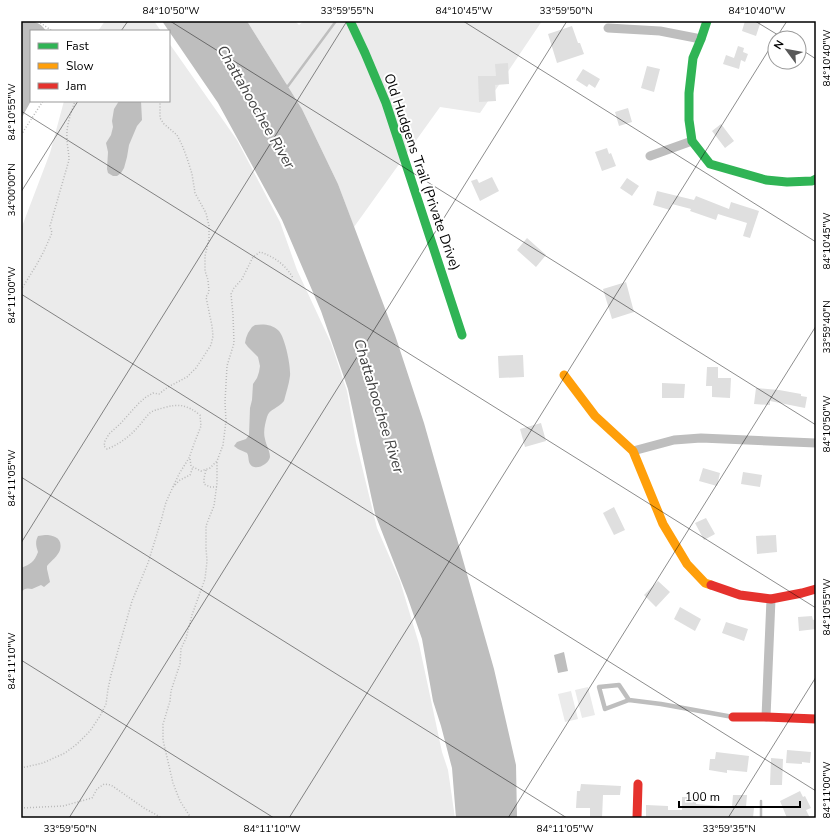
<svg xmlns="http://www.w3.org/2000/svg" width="837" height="839" viewBox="0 0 837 839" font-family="'Nunito Sans',sans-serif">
<rect width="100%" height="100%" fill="#fff"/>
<path fill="#ebebeb" d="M 105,21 L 154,21 L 161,31 L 98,31 Z
M 247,21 L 295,21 L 299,25 L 304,21 L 542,21 L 480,113 L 440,107 L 354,227 L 338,184 L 302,109 Z
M 169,43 L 237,140 L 280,222 L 297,270 L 331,343 L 347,391 L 356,442 L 377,528 L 400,581 L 419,644 L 442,752 L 448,770 L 455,818 L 21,818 L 21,229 L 50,153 L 64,101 L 169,101 Z
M 588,687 L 595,715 L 582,718 L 575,690 Z
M 571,691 L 578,719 L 565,722 L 558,694 Z"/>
<path fill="#bebebe" d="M 21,21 C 32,21 40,21 46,31 L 31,31 L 31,101 L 21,119 Z
M 162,21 L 247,21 L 302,109 L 338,184 L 395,335 L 424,423 L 494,669 L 516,765 L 517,818 L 456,818 L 452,768 L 441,726 L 433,701 L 422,639 L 407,596 L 375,514 L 348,389 L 321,311 L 282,220 L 218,103 Z
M 119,101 L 141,101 L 142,120 L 137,126 L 129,145 L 127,157 L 124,168 L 121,173 L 117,176 L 113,176 L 108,173 L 107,169 L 108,152 L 106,143 L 111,135 L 113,127 L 112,121 L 114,109 Z
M 255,325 C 263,324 272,324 279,331 C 285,338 291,366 290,376 C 289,384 286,393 284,401 C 279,408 269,409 267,417 C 265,424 263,432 265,439 C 266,445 270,451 270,457 C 269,464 255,472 250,464 C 248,461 249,456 247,453 L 238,449 L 234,446 L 237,442 L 246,439 L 249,435 L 250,408 L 252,400 L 253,384 L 257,378 L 259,372 L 260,366 L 258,357 L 248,347 L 245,343 L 246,338 L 248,333 L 252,327 Z
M 45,535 C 54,535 63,538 60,550 C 58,556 51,561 47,566 L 47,569 L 50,582 L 44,587 L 41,585 L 32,589 C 27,588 25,588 21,592 L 21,568 C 31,564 34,562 38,552 C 36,546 35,542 38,536 Z
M 564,652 L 568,671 L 558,673 L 554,655 Z"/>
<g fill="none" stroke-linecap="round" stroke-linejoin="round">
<path stroke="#bebebe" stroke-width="2.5" d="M 285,86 L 288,86 L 336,21
M 761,818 L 761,801"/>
</g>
<path fill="#dfdfdf" d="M 745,21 L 761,21 L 756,36 L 742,31 Z
M 572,26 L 578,43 L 580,43 L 584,54 L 557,63 L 548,34 Z
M 738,46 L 744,48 L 743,52 L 748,54 L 745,62 L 741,60 L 739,69 L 723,64 L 726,55 L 734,58 Z
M 508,63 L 509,84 L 495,85 L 496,101 L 479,102 L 478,76 L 496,76 L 495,64 Z
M 647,66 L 660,69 L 654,92 L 641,88 Z
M 583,69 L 600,79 L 595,88 L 589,84 L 587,87 L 576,80 Z
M 628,108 L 632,122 L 619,126 L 615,112 Z
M 721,124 L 734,141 L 725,148 L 712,131 Z
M 607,148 L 609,154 L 611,153 L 616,166 L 602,171 L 595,152 Z
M 492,177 L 499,191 L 480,201 L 471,181 L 477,179 L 479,183 Z
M 627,178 L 639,186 L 632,196 L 620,188 Z
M 657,191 L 694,200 L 696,196 L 729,209 L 731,202 L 759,211 L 750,238 L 743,236 L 747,223 L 718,214 L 716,220 L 690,211 L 691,209 L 672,204 L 670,210 L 653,205 Z
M 527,238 L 546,255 L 536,267 L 517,250 Z
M 626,282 L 634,312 L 612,319 L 603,289 Z
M 523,355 L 524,377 L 499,378 L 498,356 Z
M 707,367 L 718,367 L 718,378 L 731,378 L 730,398 L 712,397 L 712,386 L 706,386 Z
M 662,383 L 685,384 L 684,398 L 662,398 Z
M 756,388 L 779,390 L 801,394 L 801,396 L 807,397 L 805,408 L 770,401 L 770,405 L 754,404 Z
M 541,423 L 546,441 L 525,447 L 520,429 Z
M 703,468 L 720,473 L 717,486 L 699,481 Z
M 743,472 L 762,475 L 760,487 L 741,484 Z
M 614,507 L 625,530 L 614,535 L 603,513 Z
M 706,518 L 715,534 L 704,540 L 695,523 Z
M 776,535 L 777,552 L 757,554 L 756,536 Z
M 658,581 L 670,592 L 656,607 L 644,595 Z
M 680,607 L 701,619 L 695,631 L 674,619 Z
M 812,616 L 813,620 L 816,619 L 816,629 L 799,631 L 798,617 Z
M 726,622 L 748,629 L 744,641 L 722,633 Z
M 787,750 L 811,752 L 810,763 L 802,762 L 802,764 L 786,763 Z
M 716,752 L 749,756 L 747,772 L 727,770 L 727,773 L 709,770 L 710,759 L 715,759 Z
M 771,758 L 783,759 L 782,785 L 770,785 Z
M 581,784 L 621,786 L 620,795 L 603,795 L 602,818 L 590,818 L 590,808 L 576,808 L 577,791 L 580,791 Z
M 800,791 L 803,797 L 805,796 L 811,808 L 806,810 L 810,818 L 787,818 L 780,801 Z
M 733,795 L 747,795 L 746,807 L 754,808 L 753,818 L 646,818 L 646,805 L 668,806 L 668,810 L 682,810 L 682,797 L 696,797 L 696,804 L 732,807 Z"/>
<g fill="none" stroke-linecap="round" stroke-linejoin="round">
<path stroke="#b9b9b9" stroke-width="1.5" stroke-dasharray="1 2" stroke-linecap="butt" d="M 38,21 L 52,31
M 21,135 L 43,101
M 21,290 L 37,264 L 44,251 L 52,233 L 50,226 L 69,160 C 69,153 67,146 67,138 C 66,126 71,113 75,101
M 190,459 L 191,466 L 201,471 L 210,468 L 217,461 L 223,445 L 226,421 L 225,402 L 227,366 L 234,343 L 233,315 L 231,294 L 234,288 L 242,279 L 253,257 L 260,252 C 273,256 286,265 293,278
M 206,470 L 204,478 L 204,484 L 210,487 L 217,487
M 173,487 L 180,480 L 190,475 L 193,467
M 21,768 L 43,763 L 65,753 L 77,744 L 90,731 L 100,716 L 106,704 L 108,689 L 111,675 L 132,601 L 148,563 L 161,521 L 166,502 L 179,474 L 189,458 L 194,444 L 201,426 L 200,415 C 187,405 179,403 163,408 C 159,409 155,410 151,412 C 146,416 142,423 137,428 C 129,437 118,445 107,449 L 104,446 L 105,441 L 109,434 L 120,424 L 139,403 L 146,397 L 153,393 L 159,394 L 168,387 L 187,377 L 196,368 L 211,345 L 213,336 L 212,326 L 206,297 L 209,292 L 208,280 L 205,271 L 205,256 L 209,239 L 209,226 L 206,213 L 195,193 L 192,174 L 187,158 L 182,145 L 177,135 L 164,124 L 160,118 L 160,101
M 21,808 L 63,806 L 92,798 L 97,789 L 104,784 L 111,785 L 144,808 L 162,818
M 191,818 L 180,801 L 173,783 L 163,740 L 163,724 L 170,701 L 171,691 L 180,664 L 181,649 L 186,638 L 192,615 L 205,579 L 207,561 L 206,548 L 206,526 L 209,518 L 214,506 L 217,483 L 217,461"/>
<path stroke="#bebebe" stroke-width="4.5" d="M 629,700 L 605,709 L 599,687 L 619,685 L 629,700 L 661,704 L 733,717"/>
<path stroke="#bebebe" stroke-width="9" d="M 608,28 L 660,31 L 701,39
M 650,156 L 692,141
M 633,451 L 674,440 L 701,438 L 816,443
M 766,717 L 771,599"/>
<path stroke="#30b455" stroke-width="9" d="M 350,21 L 365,53 L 386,103 L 462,335
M 707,21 L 701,39 L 693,58 L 689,93 L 689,120 L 692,141 L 710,164 L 766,180 L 787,182 L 812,181 L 816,179"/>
<path stroke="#ff9f0a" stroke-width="9" d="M 564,375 L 595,416 L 633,451 L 663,524 L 687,564 L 705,583 L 711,585"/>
<path stroke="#e5322d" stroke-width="9" d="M 711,585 L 740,595 L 771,599 L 802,593 L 816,589
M 733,717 L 766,717 L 816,719
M 637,818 L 638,784"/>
</g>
<path fill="none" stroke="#000" stroke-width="1" stroke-opacity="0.45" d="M 170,21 L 816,425M 463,21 L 816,242M 755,21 L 783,38M 121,31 L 128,21M 776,38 L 787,21M 799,48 L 816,59M 21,111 L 816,608M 21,192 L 78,101M 21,294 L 816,791M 21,477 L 567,818M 21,543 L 347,21M 21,660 L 274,818M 69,818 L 567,21M 289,818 L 775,40M 508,818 L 816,326M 728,818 L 816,677"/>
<g text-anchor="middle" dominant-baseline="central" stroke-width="4" stroke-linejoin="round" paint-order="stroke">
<g font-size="14" fill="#000" stroke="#fff">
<text transform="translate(422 172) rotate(71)">Old Hudgens Trail (Private Drive)</text>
</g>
<g font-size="15" font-style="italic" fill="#434343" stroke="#fff">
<text transform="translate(256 107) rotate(60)">Chattahoochee River</text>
<text transform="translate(379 406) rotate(73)">Chattahoochee River</text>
</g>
</g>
<rect width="837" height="839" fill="none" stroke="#ffffff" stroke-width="44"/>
<rect x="30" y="30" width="140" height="72" fill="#ffffff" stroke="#999999"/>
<rect x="38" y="43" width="20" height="6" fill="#30b455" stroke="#999999"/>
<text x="66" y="50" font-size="12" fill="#000000">Fast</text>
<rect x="38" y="63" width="20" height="6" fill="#ff9f0a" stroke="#999999"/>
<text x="66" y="70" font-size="12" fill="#000000">Slow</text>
<rect x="38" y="83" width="20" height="6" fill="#e5322d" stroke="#999999"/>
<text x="66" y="90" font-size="12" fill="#000000">Jam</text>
<g transform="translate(787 50) rotate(302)"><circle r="19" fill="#ffffff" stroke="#999999"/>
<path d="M0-3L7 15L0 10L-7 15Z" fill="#595959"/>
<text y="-6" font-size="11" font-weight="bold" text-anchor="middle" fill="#000000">N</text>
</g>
<path d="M679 801v6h121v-6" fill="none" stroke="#000000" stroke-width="2"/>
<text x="685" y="801" font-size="12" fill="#000000" stroke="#ffffff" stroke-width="3" paint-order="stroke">100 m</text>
<rect x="22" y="22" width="793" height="795" fill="none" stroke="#000" stroke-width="1.5"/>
<g font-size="10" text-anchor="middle" fill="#000">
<text x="171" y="14">84°10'50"W</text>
<text x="347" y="14">33°59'55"N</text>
<text x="464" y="14">84°10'45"W</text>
<text x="566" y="14">33°59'50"N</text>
<text x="757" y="14">84°10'40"W</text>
<text transform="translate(826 58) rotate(-90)" y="4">84°10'40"W</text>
<text transform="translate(11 112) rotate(-90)" y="4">84°10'55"W</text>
<text transform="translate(11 190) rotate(-90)" y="4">34°00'00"N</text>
<text transform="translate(826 241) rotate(-90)" y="4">84°10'45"W</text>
<text transform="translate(11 295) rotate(-90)" y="4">84°11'00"W</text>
<text transform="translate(826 327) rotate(-90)" y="4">33°59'40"N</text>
<text transform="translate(826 424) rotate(-90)" y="4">84°10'50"W</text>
<text transform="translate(11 478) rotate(-90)" y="4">84°11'05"W</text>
<text transform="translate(826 607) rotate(-90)" y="4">84°10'55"W</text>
<text transform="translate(11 661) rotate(-90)" y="4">84°11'10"W</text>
<text transform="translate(826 790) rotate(-90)" y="4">84°11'00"W</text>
<text x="70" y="832">33°59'50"N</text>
<text x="272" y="832">84°11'10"W</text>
<text x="565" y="832">84°11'05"W</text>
<text x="729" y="832">33°59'35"N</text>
</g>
</svg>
